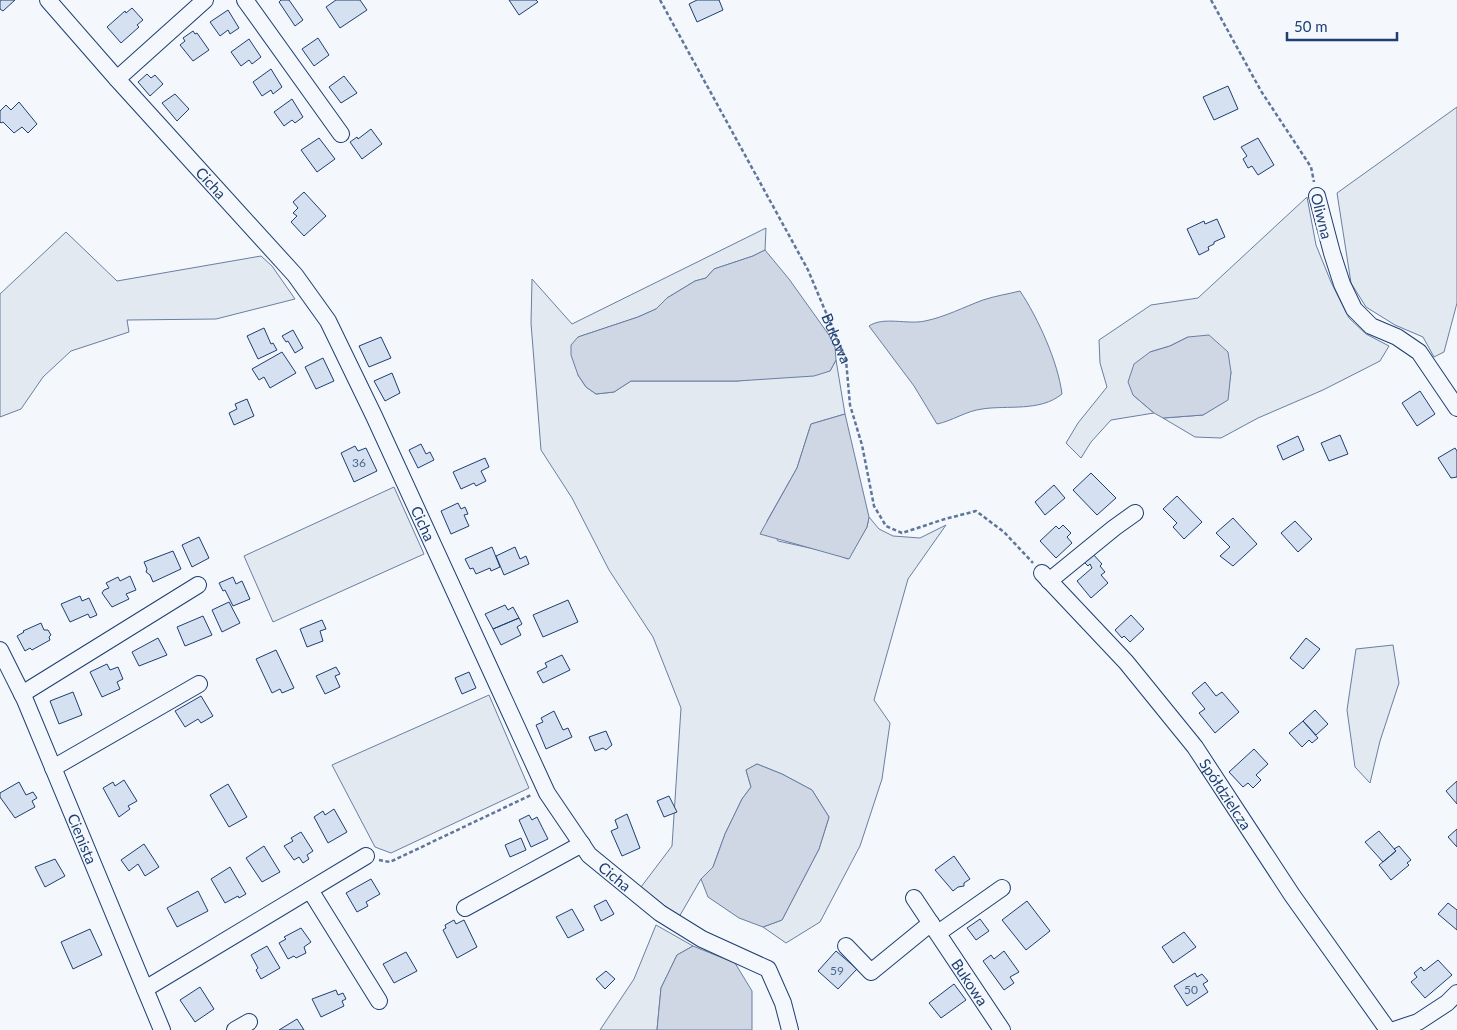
<svg xmlns="http://www.w3.org/2000/svg" width="1457" height="1030" viewBox="0 0 1457 1030" font-family="Lato,sans-serif">
<rect width="100%" height="100%" fill="#f4f7fb"/>
<path fill="#e3e9f0" stroke="#687fa3" d="M 1457,107 L 1457,303 L 1444,352 L 1434,357 L 1423,337 L 1395,325 L 1366,307 L 1351,283 L 1337,193 Z
M 1307,197 L 1316,245 L 1331,282 L 1349,318 L 1366,334 L 1389,346 L 1380,361 L 1323,390 L 1258,418 L 1221,438 L 1195,437 L 1163,418 L 1203,415 L 1227,400 L 1231,372 L 1188,337 L 1170,346 L 1150,352 L 1133,395 L 1154,413 L 1111,420 L 1091,442 L 1081,458 L 1066,443 L 1078,423 L 1107,387 L 1100,363 L 1099,340 L 1151,305 L 1198,298 Z
M 766,228 L 765,250 L 753,256 L 714,269 L 706,278 L 695,281 L 667,298 L 656,309 L 638,317 L 578,337 L 578,375 L 586,387 L 596,394 L 614,392 L 631,381 L 737,381 L 830,371 L 836,360 L 845,414 L 811,424 L 797,468 L 767,521 L 778,541 L 833,553 L 848,559 L 867,527 L 869,517 L 879,529 L 893,536 L 920,538 L 946,525 L 908,579 L 874,700 L 890,723 L 882,779 L 860,846 L 820,922 L 786,943 L 763,927 L 782,920 L 819,849 L 829,817 L 812,790 L 782,774 L 757,764 L 746,770 L 751,787 L 742,799 L 725,834 L 713,867 L 701,879 L 679,917 L 641,887 L 672,846 L 681,708 L 653,637 L 609,570 L 572,498 L 541,450 L 531,323 L 532,279 L 572,324 Z
M 66,232 L 117,281 L 261,256 L 272,266 L 295,299 L 216,319 L 127,320 L 129,332 L 71,351 L 43,377 L 21,409 L 0,417 L 0,294 Z
M 394,487 L 424,554 L 273,622 L 244,556 Z
M 1393,645 L 1399,683 L 1380,741 L 1370,783 L 1355,767 L 1347,710 L 1356,649 Z
M 489,695 L 529,788 L 391,853 L 375,847 L 332,765 Z
M 656,925 L 693,946 L 677,955 L 661,988 L 657,1030 L 600,1030 L 634,979 Z"/>
<path fill="#cfd7e4" stroke="#687fa3" d="M 765,250 L 789,279 L 829,335 L 835,347 L 836,360 L 830,371 L 814,376 L 737,381 L 631,381 L 614,392 L 596,394 L 586,387 L 578,375 L 571,355 L 571,345 L 578,337 L 638,317 L 656,309 L 667,298 L 695,281 L 706,278 L 714,269 L 753,256 Z
M 1020,291 C 1038,318 1058,362 1062,394 C 1040,412 1008,405 982,409 C 966,411 952,421 937,424 L 914,386 L 869,326 C 884,316 907,325 925,321 C 945,317 964,307 983,300 C 995,296 1008,294 1020,291 Z
M 1209,335 L 1228,352 L 1231,372 L 1228,400 L 1203,415 L 1163,418 L 1154,413 L 1133,395 L 1128,382 L 1134,364 L 1150,352 L 1170,346 L 1188,337 Z
M 845,414 L 869,517 L 867,527 L 849,559 L 760,534 L 797,468 L 811,424 Z
M 757,764 L 782,774 L 812,790 L 829,817 L 819,849 L 782,920 L 763,927 L 739,918 L 708,897 L 701,879 L 713,867 L 725,834 L 742,799 L 751,787 L 746,770 Z
M 693,946 L 735,963 L 752,991 L 752,1030 L 657,1030 L 661,988 L 677,955 Z"/>
<path fill="#d5e0f0" stroke="#1d3f73" d="M 0,0 L 15,0 L 3,11 L 0,9 Z
M 281,0 L 289,0 L 303,20 L 295,26 L 279,2 Z
M 336,0 L 360,0 L 367,10 L 340,28 L 326,7 Z
M 509,0 L 536,0 L 538,2 L 519,15 Z
M 697,0 L 719,0 L 723,10 L 697,22 L 689,4 Z
M 132,8 L 143,20 L 137,25 L 139,27 L 121,43 L 107,27 L 125,11 L 126,13 Z
M 228,10 L 239,28 L 230,34 L 228,30 L 220,36 L 210,22 Z
M 193,31 L 195,34 L 197,33 L 209,50 L 193,61 L 180,45 L 185,41 L 183,38 Z
M 318,38 L 329,55 L 314,66 L 302,49 Z
M 249,39 L 261,57 L 252,64 L 249,60 L 241,66 L 231,52 Z
M 271,69 L 282,87 L 273,94 L 271,90 L 262,96 L 253,82 Z
M 147,74 L 151,78 L 155,75 L 163,84 L 150,96 L 138,82 Z
M 344,76 L 357,93 L 341,103 L 329,87 Z
M 1228,86 L 1238,109 L 1214,120 L 1203,97 Z
M 175,94 L 189,109 L 177,121 L 162,103 Z
M 292,99 L 303,117 L 295,123 L 292,120 L 284,126 L 274,112 Z
M 19,102 L 37,124 L 28,133 L 22,127 L 14,133 L 3,122 L 1,123 L 0,122 L 0,111 L 6,105 L 11,110 Z
M 371,129 L 382,144 L 362,159 L 350,142 L 357,137 L 358,139 Z
M 319,138 L 335,159 L 317,172 L 301,150 Z
M 1258,138 L 1274,165 L 1258,175 L 1252,166 L 1248,168 L 1243,159 L 1247,156 L 1241,147 Z
M 304,192 L 326,216 L 304,236 L 291,222 L 297,216 L 293,213 L 298,208 L 293,202 Z
M 1217,219 L 1225,237 L 1214,242 L 1214,244 L 1208,247 L 1209,250 L 1199,255 L 1187,229 L 1204,221 L 1205,224 Z
M 264,328 L 271,344 L 273,343 L 277,350 L 258,359 L 247,336 Z
M 293,330 L 303,348 L 295,353 L 288,341 L 286,342 L 282,336 Z
M 381,337 L 391,358 L 369,367 L 359,346 Z
M 282,352 L 296,373 L 270,388 L 264,377 L 259,380 L 252,369 Z
M 323,358 L 334,381 L 316,389 L 305,367 Z
M 392,373 L 400,393 L 385,401 L 374,381 Z
M 1420,391 L 1435,414 L 1417,426 L 1402,403 Z
M 247,399 L 254,416 L 234,425 L 229,413 L 237,409 L 235,404 Z
M 1340,435 L 1348,454 L 1329,461 L 1321,443 Z
M 1298,436 L 1304,450 L 1283,460 L 1277,446 Z
M 421,444 L 426,454 L 430,452 L 434,460 L 418,468 L 409,450 Z
M 355,446 L 358,451 L 366,448 L 377,471 L 354,482 L 341,453 Z
M 1455,448 L 1457,451 L 1457,477 L 1451,478 L 1438,458 Z
M 485,458 L 489,467 L 481,471 L 486,481 L 476,486 L 474,483 L 461,489 L 453,472 Z
M 1091,473 L 1116,498 L 1097,515 L 1073,490 Z
M 1054,485 L 1065,498 L 1045,515 L 1035,502 Z
M 1177,496 L 1202,522 L 1184,539 L 1173,527 L 1177,523 L 1163,509 Z
M 458,503 L 461,509 L 465,507 L 468,514 L 464,515 L 469,526 L 451,534 L 441,511 Z
M 1233,518 L 1257,544 L 1233,566 L 1220,556 L 1230,547 L 1216,533 Z
M 1295,521 L 1312,539 L 1298,552 L 1281,533 Z
M 1063,525 L 1071,533 L 1067,537 L 1072,543 L 1056,558 L 1040,541 L 1056,526 L 1059,529 Z
M 199,537 L 209,558 L 192,567 L 182,545 Z
M 492,547 L 500,567 L 491,571 L 490,568 L 476,574 L 473,568 L 470,569 L 465,559 Z
M 515,547 L 520,559 L 526,556 L 529,564 L 504,575 L 496,556 Z
M 173,551 L 181,569 L 153,582 L 150,575 L 146,572 L 147,569 L 144,562 Z
M 1092,553 L 1102,564 L 1100,566 L 1105,572 L 1101,575 L 1108,583 L 1091,598 L 1077,581 L 1092,568 L 1090,564 L 1088,566 L 1083,561 Z
M 130,576 L 136,590 L 126,594 L 129,599 L 112,607 L 102,593 L 104,590 L 109,588 L 106,583 L 118,577 L 120,581 Z
M 233,577 L 236,584 L 242,581 L 250,599 L 233,606 L 225,590 L 223,591 L 219,583 Z
M 80,596 L 82,601 L 89,598 L 97,615 L 90,618 L 88,614 L 70,622 L 61,604 Z
M 568,600 L 578,622 L 543,637 L 533,615 Z
M 229,602 L 240,623 L 222,632 L 212,610 Z
M 505,605 L 508,610 L 513,607 L 519,618 L 493,629 L 485,614 Z
M 1131,615 L 1144,629 L 1130,642 L 1124,636 L 1122,638 L 1115,630 Z
M 203,616 L 212,635 L 185,646 L 177,627 Z
M 519,618 L 522,624 L 517,627 L 521,635 L 501,645 L 493,629 Z
M 322,620 L 326,629 L 320,631 L 323,641 L 307,647 L 300,629 Z
M 41,623 L 44,630 L 48,630 L 51,635 L 49,637 L 50,640 L 32,650 L 30,648 L 25,651 L 17,636 L 24,632 L 23,631 Z
M 158,638 L 167,655 L 139,666 L 132,652 Z
M 1306,638 L 1320,649 L 1303,669 L 1290,658 Z
M 276,650 L 294,688 L 282,693 L 280,689 L 272,693 L 256,659 Z
M 562,655 L 570,670 L 543,683 L 537,672 L 547,667 L 545,663 Z
M 107,664 L 110,670 L 118,667 L 123,679 L 117,682 L 120,689 L 102,697 L 90,672 Z
M 336,667 L 340,674 L 335,676 L 340,687 L 325,694 L 316,676 Z
M 469,672 L 476,688 L 462,694 L 455,678 Z
M 1205,682 L 1216,696 L 1222,692 L 1239,712 L 1215,733 L 1199,713 L 1205,709 L 1192,693 Z
M 73,692 L 82,715 L 59,724 L 50,701 Z
M 201,696 L 213,716 L 201,723 L 198,719 L 185,727 L 175,711 Z
M 1315,710 L 1328,724 L 1316,735 L 1303,721 Z
M 554,711 L 563,730 L 568,728 L 572,737 L 546,749 L 536,725 L 543,722 L 541,718 Z
M 1303,721 L 1318,738 L 1312,743 L 1309,740 L 1302,747 L 1289,733 Z
M 606,731 L 612,745 L 606,750 L 603,748 L 595,751 L 589,737 Z
M 1254,749 L 1268,764 L 1256,775 L 1261,780 L 1253,788 L 1248,783 L 1243,787 L 1229,772 Z
M 124,780 L 137,801 L 128,806 L 130,809 L 119,817 L 103,788 L 113,782 L 115,786 Z
M 1457,781 L 1457,804 L 1446,791 Z
M 19,782 L 26,795 L 33,792 L 37,798 L 32,801 L 35,807 L 15,818 L 0,797 L 0,793 Z
M 228,784 L 247,817 L 229,827 L 210,795 Z
M 669,796 L 677,812 L 664,817 L 657,801 Z
M 334,809 L 347,832 L 328,843 L 314,817 L 323,811 L 325,815 Z
M 627,814 L 640,848 L 622,856 L 611,831 L 618,828 L 615,820 Z
M 529,815 L 532,820 L 537,817 L 548,839 L 531,847 L 519,820 Z
M 1457,829 L 1457,847 L 1448,837 Z
M 1379,831 L 1396,851 L 1383,862 L 1365,842 Z
M 301,832 L 313,851 L 307,855 L 309,859 L 303,863 L 299,857 L 294,860 L 284,846 L 293,841 L 291,838 Z
M 521,838 L 526,850 L 510,857 L 505,845 Z
M 144,844 L 159,867 L 145,876 L 138,864 L 129,871 L 121,860 Z
M 264,846 L 280,872 L 262,882 L 246,858 Z
M 1399,846 L 1411,860 L 1407,863 L 1409,865 L 1391,880 L 1379,865 L 1396,851 L 1394,849 Z
M 954,856 L 970,879 L 964,883 L 964,886 L 958,887 L 953,891 L 935,870 Z
M 55,859 L 65,876 L 45,887 L 35,867 Z
M 230,867 L 246,894 L 239,898 L 238,896 L 225,903 L 211,879 Z
M 371,879 L 380,894 L 366,902 L 368,906 L 357,912 L 346,893 Z
M 198,891 L 208,911 L 177,927 L 167,908 Z
M 606,900 L 614,914 L 601,921 L 594,906 Z
M 1027,901 L 1050,931 L 1026,950 L 1002,920 Z
M 1448,903 L 1457,910 L 1457,930 L 1438,914 Z
M 572,909 L 584,930 L 568,938 L 556,917 Z
M 980,919 L 989,931 L 976,940 L 967,928 Z
M 454,920 L 456,924 L 464,920 L 477,947 L 457,958 L 443,930 L 446,928 L 445,925 Z
M 301,928 L 311,942 L 304,947 L 306,953 L 296,958 L 294,956 L 288,959 L 279,943 L 286,939 L 284,937 Z
M 90,929 L 102,955 L 73,969 L 61,942 Z
M 1184,932 L 1196,947 L 1173,963 L 1162,947 Z
M 267,946 L 280,968 L 261,979 L 256,970 L 258,968 L 251,955 Z
M 836,951 L 857,969 L 838,989 L 818,971 Z
M 1004,951 L 1019,972 L 1010,977 L 1014,983 L 1004,990 L 983,961 L 991,955 L 994,959 Z
M 406,952 L 417,971 L 394,983 L 383,964 Z
M 1438,960 L 1452,975 L 1425,998 L 1411,982 L 1417,977 L 1414,973 L 1421,967 L 1424,971 Z
M 606,971 L 615,979 L 605,989 L 596,979 Z
M 1195,973 L 1197,977 L 1202,974 L 1208,981 L 1203,984 L 1208,992 L 1187,1006 L 1174,986 Z
M 954,984 L 966,1000 L 941,1018 L 929,1003 Z
M 200,987 L 214,1009 L 195,1022 L 180,1000 Z
M 336,990 L 338,995 L 343,993 L 346,999 L 342,1001 L 344,1006 L 321,1017 L 312,999 Z
M 297,1019 L 304,1030 L 279,1030 Z"/>
<g fill="none" stroke-linecap="round" stroke-linejoin="round">
<defs>
<g id="minor">
<path id="s2" d="M 48,0 L 117,79 L 295,275 L 328,321 L 374,416 L 547,793 L 589,855 L 660,913 L 702,939 L 768,969 L 783,1003 L 790,1030"/>
<path d="M 245,0 L 341,134"/>
<path d="M 117,79 L 205,0"/>
<path d="M 1317,196 L 1332,253 L 1342,284 L 1354,309 L 1371,326 L 1397,337 L 1419,352 L 1457,408"/>
<path id="s3" d="M 1042,573 L 1126,662 L 1195,747 L 1292,895 L 1388,1030"/>
<path d="M 1049,581 L 1114,528 L 1135,513"/>
<path id="s4" d="M 0,650 L 25,700 L 162,1030"/>
<path d="M 22,694 L 198,585"/>
<path d="M 53,768 L 199,684"/>
<path d="M 310,890 L 379,1001"/>
<path id="s5" d="M 914,898 L 1002,1030"/>
<path d="M 465,908 L 582,844"/>
<path d="M 938,933 L 1002,888"/>
<path d="M 846,946 L 871,972 L 931,923"/>
<path d="M 145,989 L 366,856"/>
<path d="M 235,1030 L 249,1022"/>
<path d="M 1394,1030 L 1418,1022 L 1447,1003 L 1457,993"/>
</g>
</defs>
<use href="#minor" stroke="#1d3f73" stroke-width="18"/>
<g stroke="#5e769c" stroke-width="2.5" stroke-dasharray="4 2.5" stroke-linecap="butt">
<path id="s1" d="M 660,0 L 808,270 L 846,360 L 850,405 L 862,445 L 874,506 L 886,526 L 902,533 L 945,519 L 976,511 L 1004,532 L 1033,563"/>
<path d="M 1211,0 L 1261,91 L 1311,167 L 1314,182"/>
<path d="M 379,860 L 390,862 L 531,795"/>
</g>
<use href="#minor" stroke="#f4f7fb" stroke-width="16"/>
</g>
<g text-anchor="middle" dominant-baseline="central" stroke-width="4" stroke-linejoin="round" paint-order="stroke">
<g font-size="12" fill="#4b6792">
<text x="359" y="462">36</text>
<text x="837" y="970">59</text>
<text x="1191" y="989">50</text>
</g>
<g font-size="15" fill="#1d3f73" stroke="#f4f7fb">
<text stroke="none"><textPath href="#s2" startOffset="245">Cicha</textPath></text>
<text transform="translate(1322 216) rotate(76)">Oliwna</text>
<text stroke="none"><textPath href="#s1" startOffset="382">Bukowa</textPath></text>
<text stroke="none"><textPath href="#s2" startOffset="650">Cicha</textPath></text>
<text stroke="none"><textPath href="#s3" startOffset="288">Spółdzielcza</textPath></text>
<text stroke="none"><textPath href="#s4" startOffset="206">Cienista</textPath></text>
<text stroke="none"><textPath href="#s2" startOffset="1055">Cicha</textPath></text>
<text stroke="none"><textPath href="#s5" startOffset="101">Bukowa</textPath></text>
</g>
</g>
<path d="M1287 32v8h110v-8" fill="none" stroke="#1d3f73" stroke-width="2.5"/>
<text x="1294" y="32" font-size="15" fill="#1d3f73" stroke="#f4f7fb" stroke-width="4" paint-order="stroke">50 m</text>
</svg>
